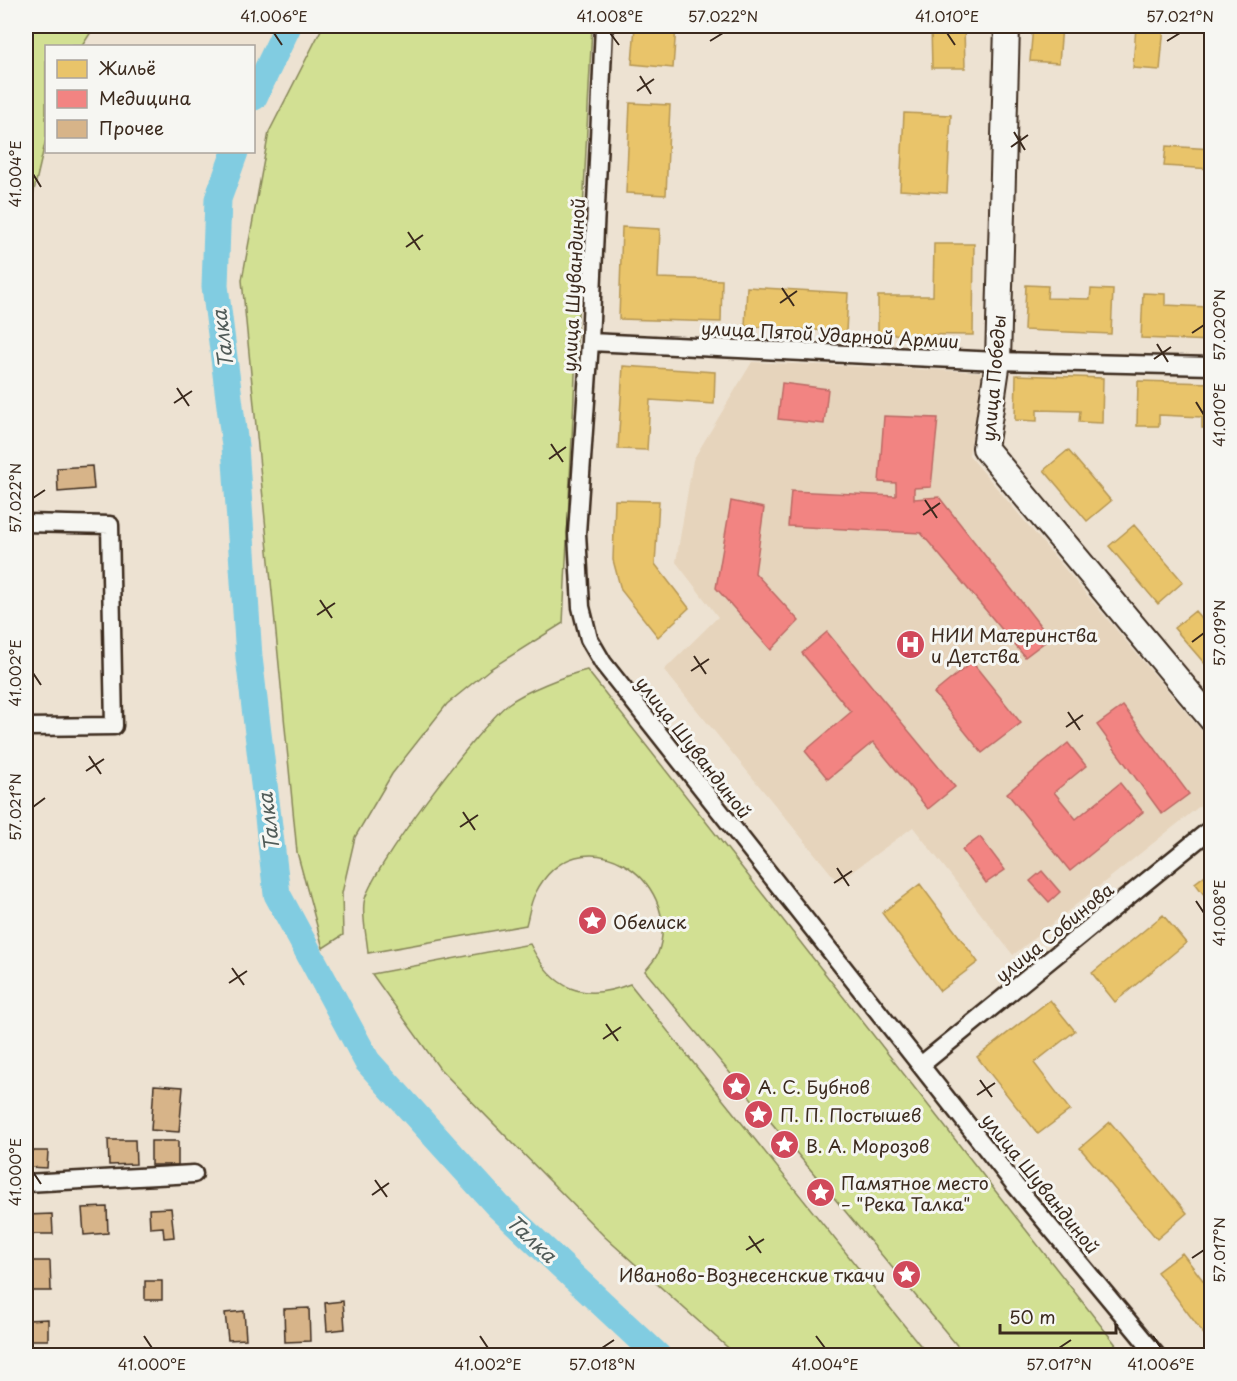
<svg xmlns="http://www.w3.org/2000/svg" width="1237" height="1381" viewBox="0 0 1237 1381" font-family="'Playpen Sans',sans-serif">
<rect width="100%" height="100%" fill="#ede2d2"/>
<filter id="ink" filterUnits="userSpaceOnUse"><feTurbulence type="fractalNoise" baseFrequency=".0167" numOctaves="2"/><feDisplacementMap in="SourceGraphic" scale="12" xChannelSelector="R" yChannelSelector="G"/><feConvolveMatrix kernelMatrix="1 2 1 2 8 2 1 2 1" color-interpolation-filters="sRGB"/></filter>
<g filter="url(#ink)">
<path fill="#e6d4bc" d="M 752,362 L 984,372 L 969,455 L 1211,742 L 1211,797 L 1013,955 L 913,827 L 838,882 L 664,670 L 718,617 L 676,562 L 693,460 Z"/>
<path fill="#d2e093" stroke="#868558" stroke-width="1.5" d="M 26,26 L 95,26 L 82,46 L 46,46 L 46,139 L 26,225 Z
M 323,26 L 592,26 L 563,623 L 490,669 L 447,704 L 392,774 L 355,837 L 342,893 L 343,935 L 323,948 L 297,852 L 242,280 L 269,132 Z
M 587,670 L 1124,1355 L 965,1355 L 645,971 C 649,966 656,959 658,953 C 685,877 577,810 535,894 C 530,903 529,915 526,925 L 368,953 C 367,938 362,919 364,903 C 368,872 480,726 508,704 C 525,691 566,675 587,670 Z
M 530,944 C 552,989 582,1003 630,984 L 928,1355 L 736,1355 L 605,1237 L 440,1069 L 372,974 Z"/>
<path fill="#e9c46a" stroke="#b59653" stroke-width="1.5" d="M 635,26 L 676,26 L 673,68 L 632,64 Z
M 931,26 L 964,26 L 965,68 L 932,68 Z
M 1033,26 L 1062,26 L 1059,63 L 1030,61 Z
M 1136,26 L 1164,26 L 1160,70 L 1133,68 Z
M 630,103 L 670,105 L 666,195 L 626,193 Z
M 904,113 L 951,115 L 947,193 L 900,190 Z
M 1166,146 L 1212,149 L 1212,169 L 1164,166 Z
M 622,227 L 660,229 L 658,278 L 722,280 L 721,322 L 619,319 Z
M 934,244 L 974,244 L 973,335 L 878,334 L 878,296 L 933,296 Z
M 1026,285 L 1048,286 L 1047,298 L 1090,299 L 1091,289 L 1113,290 L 1111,334 L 1024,330 Z
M 747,287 L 848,293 L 846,332 L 745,326 Z
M 1143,293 L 1165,294 L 1165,305 L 1208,307 L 1208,296 L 1212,296 L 1212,341 L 1141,338 Z
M 623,366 L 715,372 L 714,404 L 650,400 L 647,450 L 618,449 Z
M 1016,375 L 1103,378 L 1102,423 L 1079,422 L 1080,411 L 1037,410 L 1037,421 L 1015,420 Z
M 1138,381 L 1212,383 L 1212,428 L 1202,428 L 1202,417 L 1159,415 L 1159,426 L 1137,426 Z
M 1068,450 L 1111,501 L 1087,521 L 1044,470 Z
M 615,500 L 659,501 L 655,564 L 689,608 L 658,637 L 621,590 L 613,560 Z
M 1134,525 L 1183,582 L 1158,604 L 1109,546 Z
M 1195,611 L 1212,631 L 1212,672 L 1174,628 Z
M 1212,870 L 1212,905 L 1195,883 Z
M 920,884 L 978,962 L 940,991 L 882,913 Z
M 1163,915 L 1186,943 L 1115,1002 L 1092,973 Z
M 1050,1000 L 1075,1031 L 1034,1063 L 1070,1110 L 1038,1134 L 977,1057 Z
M 1110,1122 L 1187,1213 L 1157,1239 L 1080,1148 Z
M 1182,1253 L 1212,1292 L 1212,1345 L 1157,1272 Z"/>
<path fill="#f28482" stroke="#bb6964" stroke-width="1.5" d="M 782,383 L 828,389 L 824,424 L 778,419 Z
M 884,416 L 938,418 L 931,487 L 914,488 L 914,499 L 939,497 L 1050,638 L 1025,657 L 921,533 L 788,526 L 791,491 L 896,496 L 896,483 L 879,482 Z
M 731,501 L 764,508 L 755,573 L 799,621 L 771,650 L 716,588 Z
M 827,632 L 955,787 L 928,809 L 873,742 L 828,779 L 805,751 L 851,712 L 802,653 Z
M 972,662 L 1021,723 L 982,753 L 934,693 Z
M 1123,706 L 1189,794 L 1162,814 L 1097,725 Z
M 1068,743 L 1086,766 L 1054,792 L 1076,819 L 1120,783 L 1143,812 L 1070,871 L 1007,793 Z
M 980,837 L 1005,870 L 986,883 L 962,850 Z
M 1042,871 L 1060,892 L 1049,902 L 1030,881 Z"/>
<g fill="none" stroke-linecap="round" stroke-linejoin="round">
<path stroke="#81cce1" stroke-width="27" d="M 254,97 L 288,26
M 235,152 L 218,199 L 215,286 L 235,446 L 249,657 L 277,894 L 367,1061 L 498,1206 L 658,1356"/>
</g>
<path fill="#d7b489" stroke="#3b2a1e" stroke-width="1.5" d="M 92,466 L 94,489 L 58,492 L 57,468 Z
M 26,766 L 29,766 L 28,790 L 26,790 Z
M 154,1085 L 183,1087 L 179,1132 L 151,1130 Z
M 108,1140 L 135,1140 L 136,1164 L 109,1165 Z
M 151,1141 L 178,1141 L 178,1165 L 151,1165 Z
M 29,1151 L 48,1151 L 47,1168 L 28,1167 Z
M 107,1207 L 108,1233 L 84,1235 L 82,1208 Z
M 171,1208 L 174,1237 L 164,1238 L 163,1227 L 150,1228 L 149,1209 Z
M 52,1214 L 53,1234 L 26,1234 L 26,1215 Z
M 26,1261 L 50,1261 L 51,1291 L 26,1291 Z
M 145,1281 L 162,1281 L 162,1300 L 145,1300 Z
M 343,1301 L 345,1329 L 327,1331 L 325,1303 Z
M 309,1308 L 310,1341 L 285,1342 L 284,1309 Z
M 244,1311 L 246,1339 L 228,1340 L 225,1313 Z
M 48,1319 L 48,1340 L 27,1340 L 27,1320 Z"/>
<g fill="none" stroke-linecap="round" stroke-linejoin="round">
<defs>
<path id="street" d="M 604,26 L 590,342 L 577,533 L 581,607 L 589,639 L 603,663 L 1015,1185 L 1157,1356
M 590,342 L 998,361 L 1212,366
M 26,523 L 110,525 L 114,726 L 26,727
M 921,1065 L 1212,828
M 26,1183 L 194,1174"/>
<path id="secondary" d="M 1007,26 L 998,361 L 985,448 L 1212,720"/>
</defs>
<use href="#street" stroke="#3b2a1e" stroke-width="21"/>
<use href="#secondary" stroke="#3b2a1e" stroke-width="28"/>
<use href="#street" stroke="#f6f6f2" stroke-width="16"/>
<use href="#secondary" stroke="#f6f6f2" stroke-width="24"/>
</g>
</g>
<path fill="none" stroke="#3b2a1e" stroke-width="2" d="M 274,33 L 282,45M 610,33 L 619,45M 947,33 L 955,45M 710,41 L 723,33M 1167,41 L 1180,33M 640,76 L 651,94M 637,91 L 654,79M 1014,132 L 1025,150M 1011,147 L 1028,135M 33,174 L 41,187M 408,232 L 420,250M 406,247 L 423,235M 782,288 L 794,306M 780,303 L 797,291M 1192,333 L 1204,325M 1157,344 L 1168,362M 1154,359 L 1171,347M 177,388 L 189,406M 1196,402 L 1204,415M 174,403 L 192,391M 551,444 L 563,462M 549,459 L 566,447M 33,498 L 45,490M 925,500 L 937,518M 923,515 L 940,503M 320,600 L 332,618M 317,615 L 335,603M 1192,642 L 1204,633M 694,656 L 706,674M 691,671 L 709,659M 33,673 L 41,685M 1068,712 L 1080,730M 1066,727 L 1083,715M 89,756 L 101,774M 86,771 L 104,759M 33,807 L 45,798M 463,812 L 475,830M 460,827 L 478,815M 837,868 L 849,886M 834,883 L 852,871M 1196,901 L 1204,913M 232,968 L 244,985M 229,983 L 247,971M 606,1024 L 618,1041M 603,1039 L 621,1027M 980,1080 L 992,1097M 977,1095 L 995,1083M 33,1172 L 41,1184M 375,1180 L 387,1197M 372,1195 L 389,1183M 749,1236 L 761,1253M 746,1250 L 764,1239M 1192,1258 L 1204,1250M 144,1336 L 152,1348M 480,1336 L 488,1348M 816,1336 L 825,1348M 1153,1336 L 1161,1348M 602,1348 L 614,1340M 1059,1348 L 1071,1340"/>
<defs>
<symbol id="hospital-disc" viewBox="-11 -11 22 22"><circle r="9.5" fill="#d1495b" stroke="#f6f6f2"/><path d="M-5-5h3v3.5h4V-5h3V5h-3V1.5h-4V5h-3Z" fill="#fff"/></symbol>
<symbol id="sight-disc" viewBox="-11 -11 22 22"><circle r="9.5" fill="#d1495b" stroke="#f6f6f2"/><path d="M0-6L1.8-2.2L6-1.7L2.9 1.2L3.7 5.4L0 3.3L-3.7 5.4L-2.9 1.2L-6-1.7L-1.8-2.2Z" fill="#fff"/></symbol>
</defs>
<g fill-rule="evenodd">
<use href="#hospital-disc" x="894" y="628" width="33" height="33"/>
<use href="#sight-disc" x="576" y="904" width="33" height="33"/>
<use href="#sight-disc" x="720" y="1070" width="33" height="33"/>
<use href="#sight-disc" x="742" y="1098" width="33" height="33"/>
<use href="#sight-disc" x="768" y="1128" width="33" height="33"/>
<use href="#sight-disc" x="804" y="1176" width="33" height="33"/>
<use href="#sight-disc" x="890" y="1258" width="33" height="33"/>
</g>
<g text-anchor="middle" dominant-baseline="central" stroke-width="6" stroke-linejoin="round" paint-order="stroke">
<g font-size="18" fill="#3b2a1e" stroke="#f6f6f2">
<text transform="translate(573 285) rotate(-87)">улица Шувандиной</text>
<text transform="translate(830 334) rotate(3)">улица Пятой Ударной Армии</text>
<text transform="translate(993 378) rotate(-85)">улица Победы</text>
<text transform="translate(694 747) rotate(52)">улица Шувандиной</text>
<text transform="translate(1054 932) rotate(-39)">улица Собинова</text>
<text transform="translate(1041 1183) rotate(51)">улица Шувандиной</text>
</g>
<g font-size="18" fill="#3b2a1e" stroke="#f6f6f2" text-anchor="start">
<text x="931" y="634">НИИ Материнства<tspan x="931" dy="21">и Детства</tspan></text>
<text x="613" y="921">Обелиск</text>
<text x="758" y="1086">А. С. Бубнов</text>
<text x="780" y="1114">П. П. Постышев</text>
<text x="806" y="1145">В. А. Морозов</text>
<text x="841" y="1182">Памятное место<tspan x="841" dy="21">– "Река Талка"</tspan></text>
<text x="885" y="1274" text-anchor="end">Иваново-Вознесенские ткачи</text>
</g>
<g font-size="20" font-style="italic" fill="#505b58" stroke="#f6f6f2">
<text transform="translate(222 339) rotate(-97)">Талка</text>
<text transform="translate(268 822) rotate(-97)">Талка</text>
<text transform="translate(532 1238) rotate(43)">Талка</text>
</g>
</g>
<rect width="1237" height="1381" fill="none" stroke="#f6f6f2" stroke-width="66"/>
<rect x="45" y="45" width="210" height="108" fill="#f6f6f2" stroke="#aba49d" stroke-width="1.5"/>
<rect x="57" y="60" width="30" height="18" fill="#e9c46a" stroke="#aba49d" stroke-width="1.5"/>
<text x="99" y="75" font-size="18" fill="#3b2a1e">Жильё</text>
<rect x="57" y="90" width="30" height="18" fill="#f28482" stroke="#aba49d" stroke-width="1.5"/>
<text x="99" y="105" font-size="18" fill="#3b2a1e">Медицина</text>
<rect x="57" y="120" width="30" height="18" fill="#d7b489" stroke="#aba49d" stroke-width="1.5"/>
<text x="99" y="135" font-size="18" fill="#3b2a1e">Прочее</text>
<path d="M1000 1324v9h116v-9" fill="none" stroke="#3b2a1e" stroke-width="3"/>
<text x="1009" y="1324" font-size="18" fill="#3b2a1e" stroke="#f6f6f2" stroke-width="4.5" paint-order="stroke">50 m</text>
<rect x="33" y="33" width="1171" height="1315" fill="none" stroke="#3b2a1e" stroke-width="2"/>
<g font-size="15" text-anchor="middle" fill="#3b2a1e">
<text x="274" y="22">41.006°E</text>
<text x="610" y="22">41.008°E</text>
<text x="723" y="22">57.022°N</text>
<text x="947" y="22">41.010°E</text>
<text x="1180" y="22">57.021°N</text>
<text transform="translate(16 174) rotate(-90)" y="5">41.004°E</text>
<text transform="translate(1220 325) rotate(-90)" y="5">57.020°N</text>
<text transform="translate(1220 415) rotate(-90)" y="5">41.010°E</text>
<text transform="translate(16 498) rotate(-90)" y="5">57.022°N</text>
<text transform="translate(1220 633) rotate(-90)" y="5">57.019°N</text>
<text transform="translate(16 673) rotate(-90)" y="5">41.002°E</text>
<text transform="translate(16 807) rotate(-90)" y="5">57.021°N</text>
<text transform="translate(1220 913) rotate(-90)" y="5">41.008°E</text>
<text transform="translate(16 1172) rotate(-90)" y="5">41.000°E</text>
<text transform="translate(1220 1250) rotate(-90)" y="5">57.017°N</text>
<text x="152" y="1370">41.000°E</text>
<text x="488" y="1370">41.002°E</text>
<text x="602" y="1370">57.018°N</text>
<text x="825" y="1370">41.004°E</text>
<text x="1059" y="1370">57.017°N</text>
<text x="1161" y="1370">41.006°E</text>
</g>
</svg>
